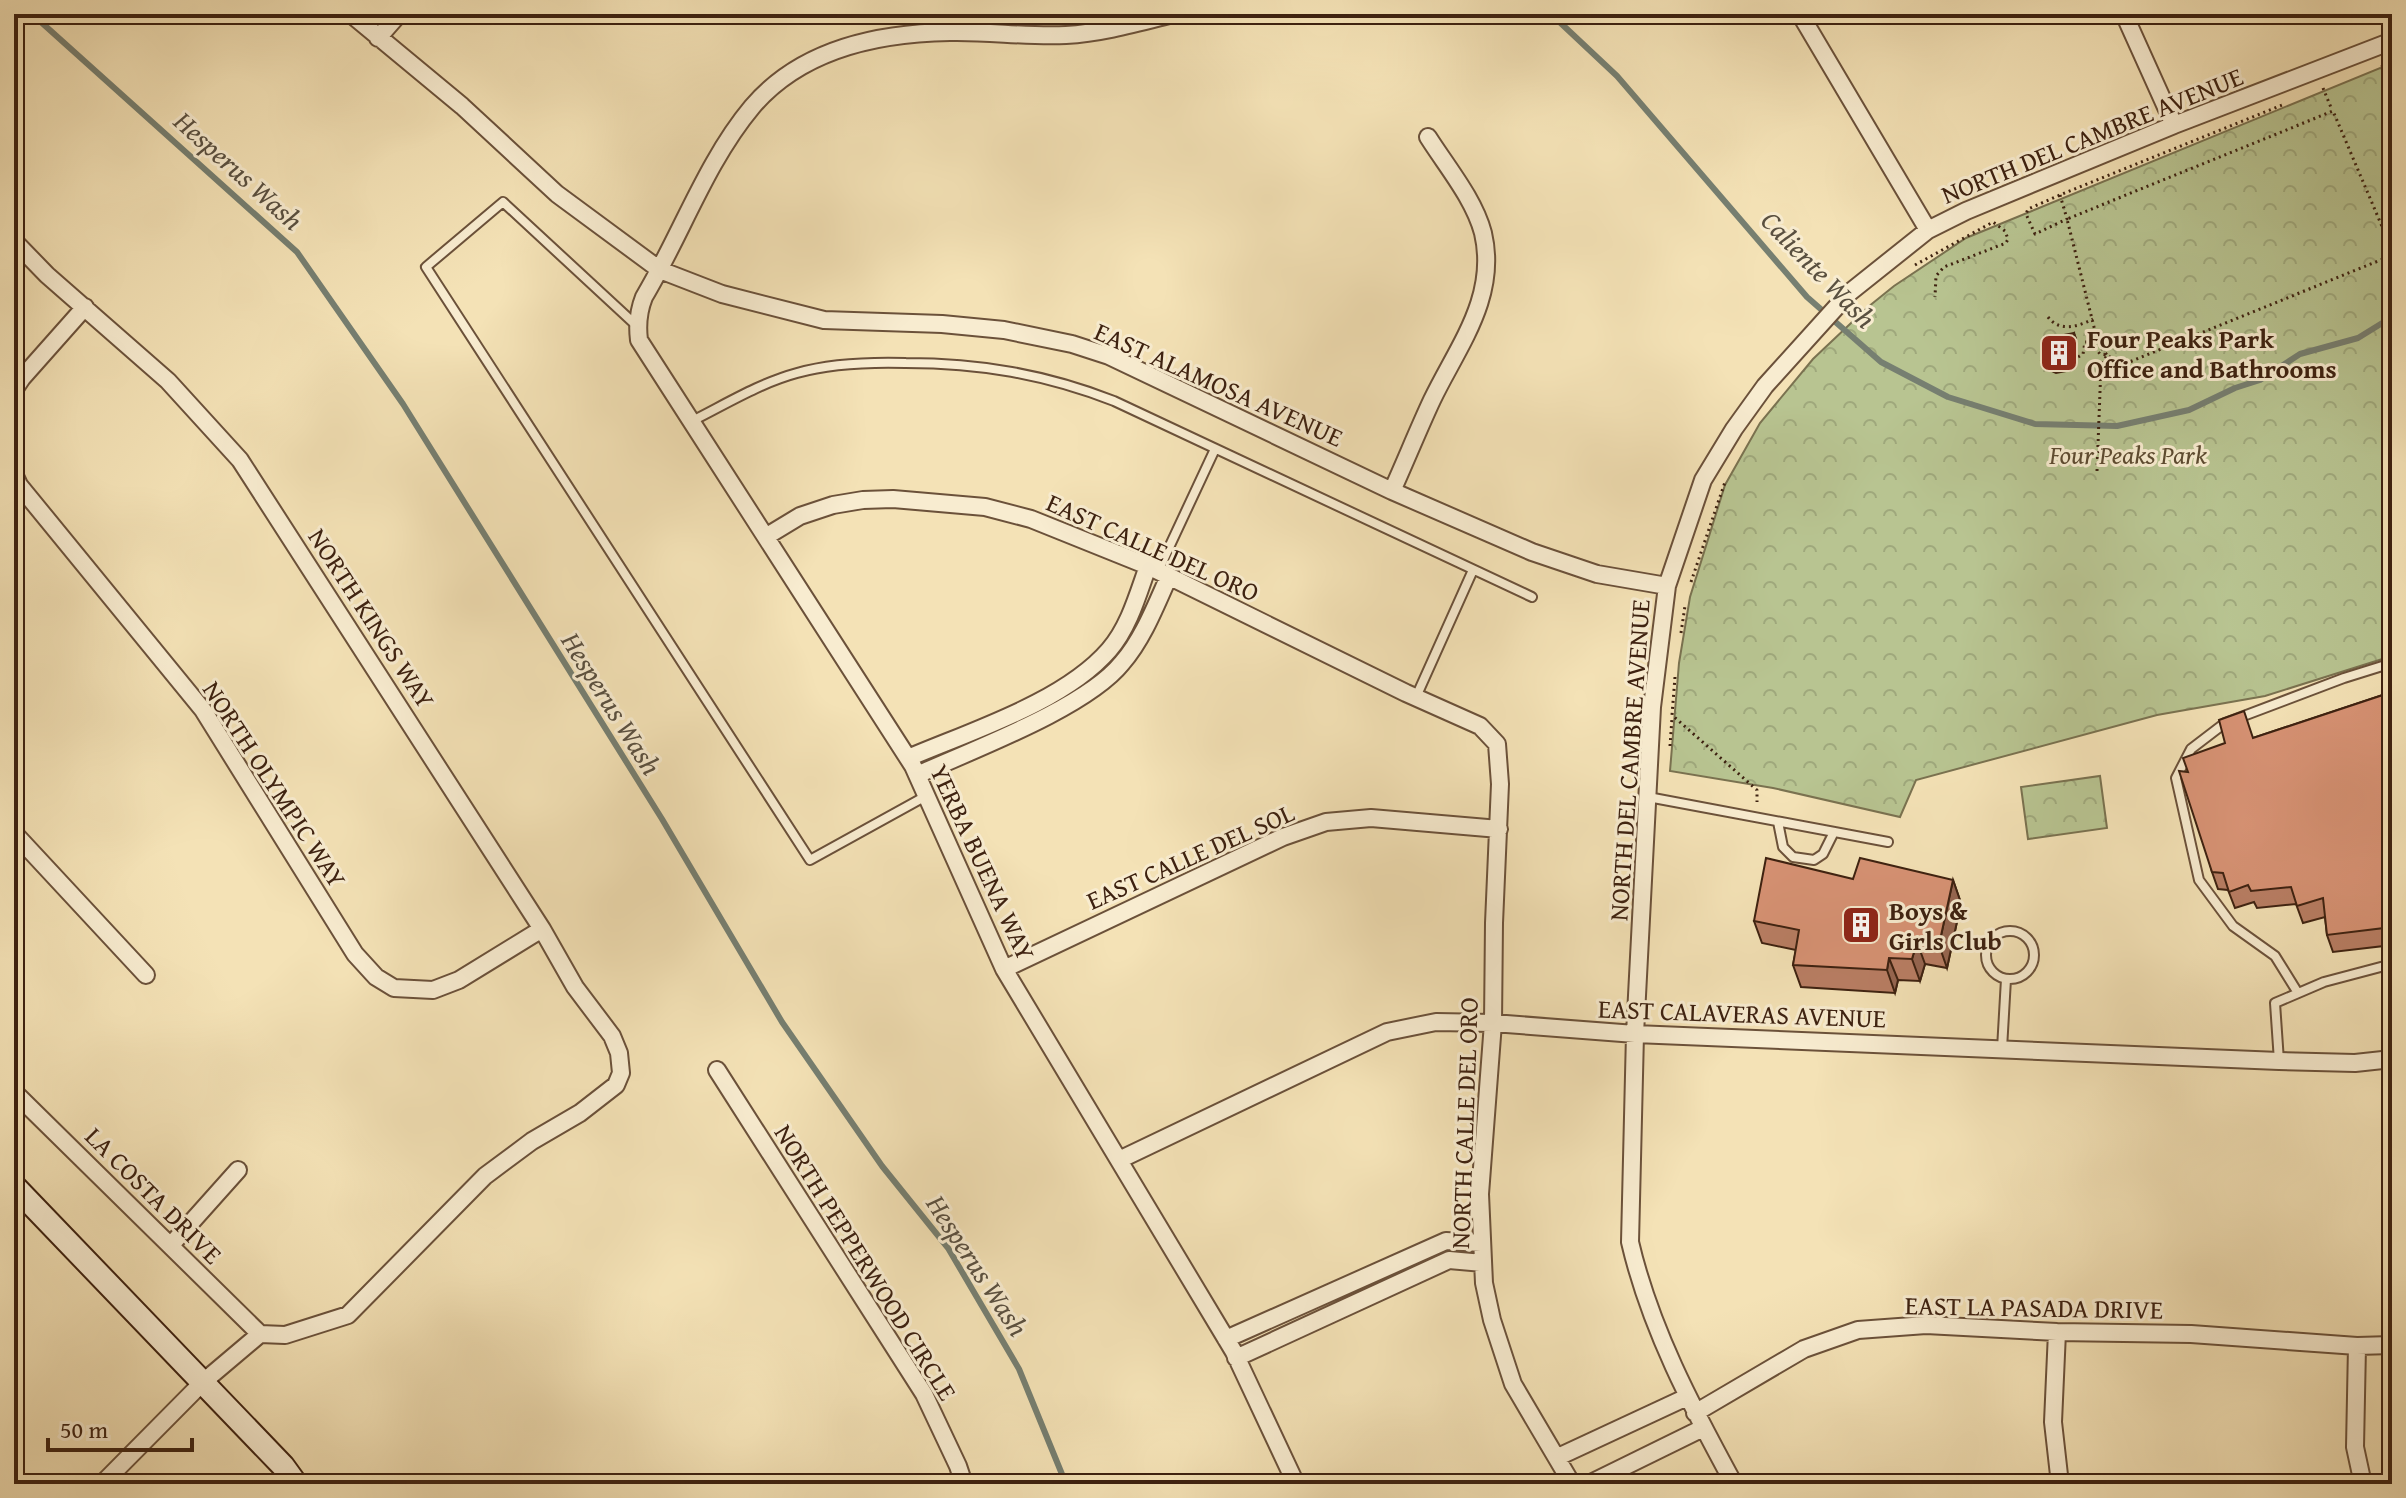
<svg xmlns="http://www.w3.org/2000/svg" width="2406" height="1498" viewBox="0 0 2406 1498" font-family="'Gentium Book Plus',serif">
<defs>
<pattern id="forest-crowns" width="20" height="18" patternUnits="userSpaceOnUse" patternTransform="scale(2)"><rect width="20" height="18" fill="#b8c491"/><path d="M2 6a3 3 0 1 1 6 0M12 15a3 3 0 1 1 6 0" fill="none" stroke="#9fa87c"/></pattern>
</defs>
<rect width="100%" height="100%" fill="#f4e2b6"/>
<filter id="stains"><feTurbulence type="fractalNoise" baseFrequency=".0025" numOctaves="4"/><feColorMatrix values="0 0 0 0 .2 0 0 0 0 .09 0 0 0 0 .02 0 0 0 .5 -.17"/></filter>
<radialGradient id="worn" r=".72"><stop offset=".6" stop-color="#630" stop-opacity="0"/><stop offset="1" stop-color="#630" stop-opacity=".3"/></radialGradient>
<path fill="url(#forest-crowns)" stroke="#7a7250" stroke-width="2" d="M 2380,68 L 2390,72 L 2392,78 L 2392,656 L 2265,696 L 2157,715 L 1916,780 L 1900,817 L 1773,788 L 1670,771 L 1679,663 L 1690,597 L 1725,485 L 1760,423 L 1813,359 L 1868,307 L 1894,286 L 1966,238 Z
M 2100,776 L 2107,828 L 2028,839 L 2021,787 Z"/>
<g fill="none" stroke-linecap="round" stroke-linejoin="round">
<path stroke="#767f71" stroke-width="6" d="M 32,14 L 297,252 L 403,404 L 662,819 L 782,1022 L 882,1166 L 948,1248 L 1019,1369 L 1066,1484
M 1551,14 L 1617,76 L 1807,297 L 1881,362 L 1948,397 L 2035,424 L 2117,426 L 2189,410 L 2235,388 L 2260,380 L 2300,354 L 2358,338 L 2392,317"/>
<defs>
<path id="service" d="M 637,326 L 503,202 L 426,267 L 810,860 L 926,796
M 692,421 C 726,404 760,383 797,373 C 832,363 870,362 906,363 C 979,363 1045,374 1114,401 L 1532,597
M 1158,571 L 1215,449
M 1416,697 L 1473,570
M 1648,797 L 1888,842
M 1778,822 L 1783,847 L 1793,857 L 1814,860 L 1823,854 L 1834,832
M1986 955a24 24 0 1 1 48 0a24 24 0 1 1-48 0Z
M 2298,993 L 2275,956 L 2233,926 L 2199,880 L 2176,778 L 2191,749 L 2225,723 L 2344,678 L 2392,663
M 2002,1049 L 2006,979
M 2279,1061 L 2275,1003 L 2324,982 L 2392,964"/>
<path id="minor" d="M 351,14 L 462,106 L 557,194 L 660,270 L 722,294 L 824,320 L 942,324 L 1004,330 L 1072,344 L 1109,356 L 1392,491 L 1532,552 L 1597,574 L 1667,586
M 1173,14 C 1137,23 1102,33 1066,35 C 1027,37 989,31 950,32 C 878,33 801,49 752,107 C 706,162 681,235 644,297 C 638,312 637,324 639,340 L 913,766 L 1004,969 L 1234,1352 L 1296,1484
M 1800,14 L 1928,230
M 2124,14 L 2174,125
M 2390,14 L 2392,19
M 378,38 L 399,14
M 14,241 L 47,275 L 168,381 L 240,460 L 542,929 L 575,987 L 612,1036 L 619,1053 L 621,1073 L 616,1085 L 580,1113 L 532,1141 L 485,1176 L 348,1315 L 285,1335 L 260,1334 L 202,1383 L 102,1484
M 14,390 L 22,378 L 85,307
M 14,474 L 19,485 L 203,710 L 355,954 L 376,977 L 394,988 L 433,990 L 459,980 L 542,929
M 1392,491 C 1406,460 1418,430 1432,400 C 1458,346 1498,297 1483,233 C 1474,199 1447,167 1428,137
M 767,536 L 800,516 L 833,505 L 863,500 L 893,499 L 985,507 L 1031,519 L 1148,566 L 1406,693 L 1480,726 L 1497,744 L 1500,784 L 1494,923 L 1493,1023 L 1480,1194 L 1484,1283 L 1492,1320 L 1513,1384 L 1572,1484
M 908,758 C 971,731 1064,702 1109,650 C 1129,627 1138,594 1148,566
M 917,775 C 972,750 1086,708 1122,663 C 1143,639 1156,605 1169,576
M 14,833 L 146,975
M 1004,969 L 1283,837 L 1326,822 L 1371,818 L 1499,829
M 717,1070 L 924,1394 L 958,1466 L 964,1484
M 14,1092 L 260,1334
M 1119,1160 L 1387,1032 L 1436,1022 L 1493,1023 L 1635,1034 L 2279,1061 L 2355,1063 L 2392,1059
M 171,1245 L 238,1170
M 2057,1332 L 2053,1422 L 2060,1484
M 1226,1339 L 1446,1241 L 1481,1243
M 2357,1346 L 2355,1447 L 2363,1484
M 1236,1358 L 1449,1260 L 1483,1263
M 1695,1413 L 1804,1349 L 1858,1330 L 1926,1325 L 2057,1332 L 2191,1334 L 2357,1346 L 2392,1345
M 1558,1457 L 1687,1397
M 1589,1484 L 1703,1428
M 1734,1484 C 1692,1407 1650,1328 1630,1242 L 1635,1034 L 1652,707 L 1667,586 L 1703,480 L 1734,429 L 1765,386 L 1849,293 L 1928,230 L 1966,211 L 2174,125 L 2392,41"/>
<path id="secondary" d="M 14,1186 L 283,1466 L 296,1484"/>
</defs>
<use href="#service" stroke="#6b513a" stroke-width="12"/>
<use href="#minor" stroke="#6b513a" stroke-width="20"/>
<use href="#secondary" stroke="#3d2110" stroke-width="26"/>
<path stroke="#3d2110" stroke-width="3" stroke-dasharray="2 4" stroke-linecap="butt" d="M 2381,65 L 2392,70
M 2323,88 L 2332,110
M 2060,195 L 2067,219 L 2035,234 L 2026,214 L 2028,209 L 2060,195 L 2282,105
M 1915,265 L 1993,222 L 2005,231 L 2008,239 L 2006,243 L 1944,267 L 1936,276 L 1935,297
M 2048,317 C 2059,332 2078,327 2093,319
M 2073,360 L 2083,354 L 2085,342 L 2090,342 L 2100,354 L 2107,355
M 2097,471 L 2101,365 L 2107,355 L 2117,362 L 2127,363 L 2388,257 L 2392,250 L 2333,111 L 2067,219 L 2096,335 L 2100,346 L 2107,355
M 1691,582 L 1725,482
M 1681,633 L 1685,606
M 1675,677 L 1672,715 L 1757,790 L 1757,802
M 1670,746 L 1672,718"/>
<use href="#service" stroke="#f8ecd0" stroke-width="8"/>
<use href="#minor" stroke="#f8ecd0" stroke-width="16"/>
<use href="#secondary" stroke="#f8ecd0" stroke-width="22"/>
</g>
<path fill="#b97e64" stroke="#3d2110" stroke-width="2" d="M 2074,333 L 2076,339 L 2072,370 L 2056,373 L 2043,367 L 2041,361 Z
M 2392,692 L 2392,945 L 2333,952 L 2327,935 L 2325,917 L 2303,923 L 2296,904 L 2257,908 L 2254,902 L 2235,908 L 2228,890 L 2218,889 L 2212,872 L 2188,772 L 2253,738 Z
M 1953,880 L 1961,903 L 1947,968 L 1925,964 L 1920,981 L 1898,980 L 1895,993 L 1801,987 L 1793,965 L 1796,950 L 1762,943 L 1754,921 Z"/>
<path fill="#966651" stroke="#3d2110" stroke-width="2" d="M 2074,333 L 2076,339 L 2072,370 L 2070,364 Z
M 1953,880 L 1961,903 L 1947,968 L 1939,945 Z
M 1917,942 L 1925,964 L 1920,981 L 1912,959 Z
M 1889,958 L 1898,980 L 1895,993 L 1887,970 Z"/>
<path fill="#d79274" stroke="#3d2110" stroke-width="2" d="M 2074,333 L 2070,364 L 2054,368 L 2041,361 L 2043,339 Z
M 2392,692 L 2392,927 L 2327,935 L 2323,898 L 2297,906 L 2291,887 L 2251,891 L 2248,885 L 2229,892 L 2223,873 L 2212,872 L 2179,771 L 2188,772 L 2183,758 L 2225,743 L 2219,720 L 2244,711 L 2253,738 Z
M 1766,858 L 1853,879 L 1860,858 L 1953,880 L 1939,945 L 1917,942 L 1912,959 L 1889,958 L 1887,970 L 1793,965 L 1799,930 L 1754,921 Z"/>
<defs>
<symbol id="building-square" viewBox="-11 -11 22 22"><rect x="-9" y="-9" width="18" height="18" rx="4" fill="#8f2418" stroke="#f8ecd0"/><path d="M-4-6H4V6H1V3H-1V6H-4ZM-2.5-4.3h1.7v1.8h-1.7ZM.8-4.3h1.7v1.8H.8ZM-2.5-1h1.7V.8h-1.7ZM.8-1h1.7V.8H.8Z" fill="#fff"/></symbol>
</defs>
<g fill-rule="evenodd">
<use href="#building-square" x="2037" y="331" width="44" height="44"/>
<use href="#building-square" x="1839" y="903" width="44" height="44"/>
</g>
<g text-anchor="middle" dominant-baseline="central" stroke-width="6" stroke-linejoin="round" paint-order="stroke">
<g font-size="26" fill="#3d2110" stroke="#f8ecd0">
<text transform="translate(2092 135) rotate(-22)">NORTH DEL CAMBRE AVENUE</text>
<text transform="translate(1219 384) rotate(24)">EAST ALAMOSA AVENUE</text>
<text transform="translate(1153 547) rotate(24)">EAST CALLE DEL ORO</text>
<text transform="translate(372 618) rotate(57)">NORTH KINGS WAY</text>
<text transform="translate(1629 760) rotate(-86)">NORTH DEL CAMBRE AVENUE</text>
<text transform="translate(275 784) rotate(57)">NORTH OLYMPIC WAY</text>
<text transform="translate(1190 856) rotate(-24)">EAST CALLE DEL SOL</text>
<text transform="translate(983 862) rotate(65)">YERBA BUENA WAY</text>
<text transform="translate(1742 1013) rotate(2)">EAST CALAVERAS AVENUE</text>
<text transform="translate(1464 1123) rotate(-88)">NORTH CALLE DEL ORO</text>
<text transform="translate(154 1195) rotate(45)">LA COSTA DRIVE</text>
<text transform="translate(866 1262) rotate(58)">NORTH PEPPERWOOD CIRCLE</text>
<text transform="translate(2034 1307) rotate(1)">EAST LA PASADA DRIVE</text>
</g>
<g font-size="26" font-weight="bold" fill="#3d2110" stroke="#f8ecd0" text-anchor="start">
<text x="2087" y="338">Four Peaks Park<tspan x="2087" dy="30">Office and Bathrooms</tspan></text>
<text x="1889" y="910">Boys &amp;<tspan x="1889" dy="30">Girls Club</tspan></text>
</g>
<g font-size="26" font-style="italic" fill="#5c4a30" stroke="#f8ecd0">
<text x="2128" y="454">Four Peaks Park</text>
</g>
<g font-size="28" font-style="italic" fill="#5a5040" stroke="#f8ecd0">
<text transform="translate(239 170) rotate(42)">Hesperus Wash</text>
<text transform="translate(1819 269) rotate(46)">Caliente Wash</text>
<text transform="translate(612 703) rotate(58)">Hesperus Wash</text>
<text transform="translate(978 1265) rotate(57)">Hesperus Wash</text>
</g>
</g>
<rect width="2406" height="1498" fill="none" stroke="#f4e2b6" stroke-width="48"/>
<rect x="16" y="16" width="2374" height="1466" fill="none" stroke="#3d2110" stroke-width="4"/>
<rect x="24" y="24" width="2358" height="1450" fill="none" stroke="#3d2110" stroke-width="2"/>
<path d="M48 1438v12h144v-12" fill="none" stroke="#3d2110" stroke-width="4"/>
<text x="60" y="1438" font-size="24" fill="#3d2110" stroke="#f8ecd0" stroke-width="6" paint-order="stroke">50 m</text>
<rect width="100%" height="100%" filter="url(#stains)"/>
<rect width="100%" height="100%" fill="url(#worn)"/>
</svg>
